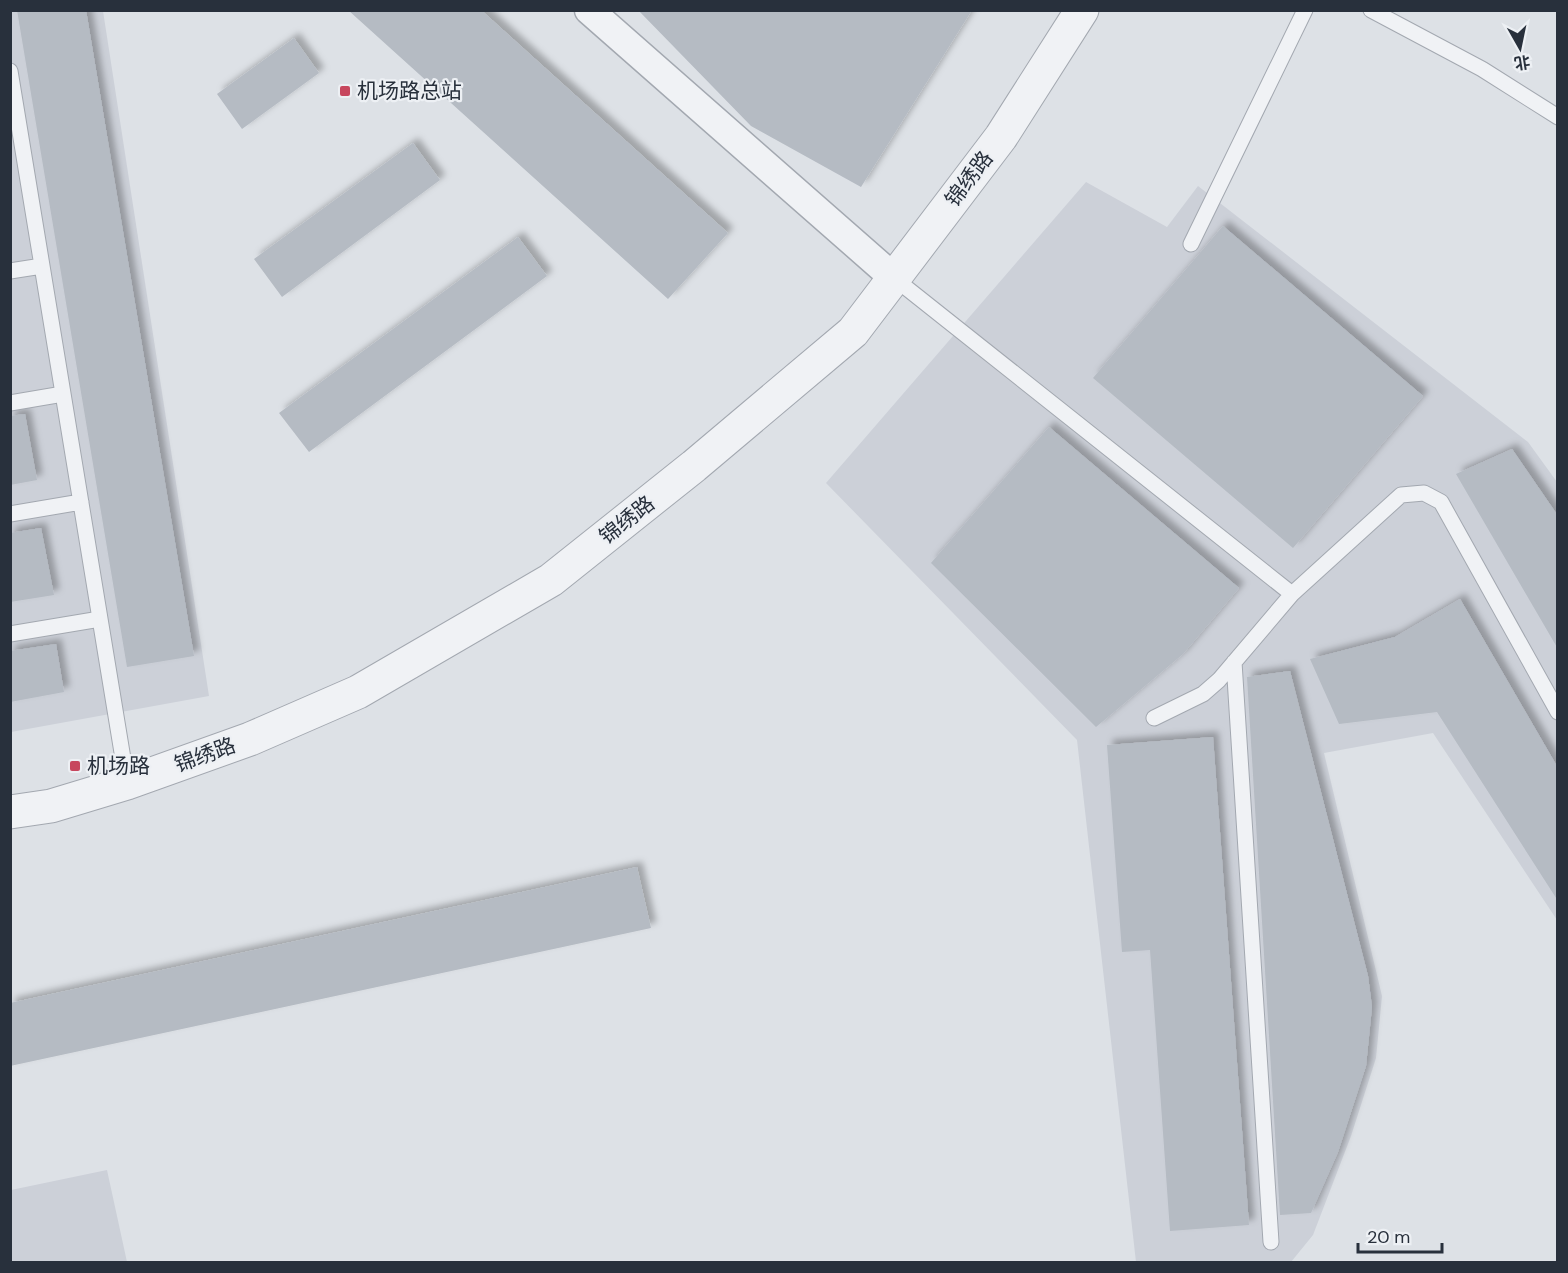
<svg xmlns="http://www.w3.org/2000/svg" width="1568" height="1273" viewBox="0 0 1568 1273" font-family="'DM Sans','Noto Sans SC',sans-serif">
<defs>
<filter id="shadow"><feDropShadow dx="5.5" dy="-5.5" stdDeviation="3" flood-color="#0004"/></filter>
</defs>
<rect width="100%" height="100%" fill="#dde1e6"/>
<path fill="#ccd0d8" d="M 11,11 L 103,11 L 209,696 L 11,732 Z
M 1086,182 L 1167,227 L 1198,186 L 1528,442 L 1557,482 L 1557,920 L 1433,733 L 1324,753 L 1382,996 L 1376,1058 L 1351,1136 L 1313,1235 L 1291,1262 L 1136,1262 L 1077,740 L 826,483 Z
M 107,1170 L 127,1262 L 11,1262 L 11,1190 Z"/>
<path fill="#b5bbc3" filter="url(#shadow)" d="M 17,10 L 86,10 L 194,656 L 127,667 Z
M 348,10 L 481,10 L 728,233 L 668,299 Z
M 638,10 L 972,10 L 861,187 L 751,126 Z
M 294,38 L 319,73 L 242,129 L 217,94 Z
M 413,143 L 440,180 L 282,297 L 254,259 Z
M 1223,226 L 1423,396 L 1293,548 L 1093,378 Z
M 518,237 L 547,276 L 309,452 L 279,413 Z
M 25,414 L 37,480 L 10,485 L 10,416 Z
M 1049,427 L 1239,588 L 1183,654 L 1096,727 L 931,563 Z
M 1512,449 L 1558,516 L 1558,649 L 1456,474 Z
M 41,528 L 54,595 L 10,602 L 10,533 Z
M 1460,599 L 1558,768 L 1558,901 L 1437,712 L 1339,724 L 1310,659 L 1395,637 Z
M 56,644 L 64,692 L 10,702 L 10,651 Z
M 1290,671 L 1368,976 L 1372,1007 L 1366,1066 L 1338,1152 L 1311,1213 L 1280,1215 L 1247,677 Z
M 1213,737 L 1249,1225 L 1170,1231 L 1150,950 L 1122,952 L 1107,745 Z
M 637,867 L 651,928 L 10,1066 L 10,1003 Z"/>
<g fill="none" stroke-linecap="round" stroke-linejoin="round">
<defs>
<path id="service" d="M 1371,10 L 1482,69 L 1558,117
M 10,71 L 127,783
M 1191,244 L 1305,10
M 10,271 L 42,266
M 894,278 L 1292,594
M 10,403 L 63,394
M 10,514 L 81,502
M 10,634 L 100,619
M 1234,662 L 1271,1242
M 1154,718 L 1203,694 L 1219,680 L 1292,594 L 1401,495 L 1424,493 L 1441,502 L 1558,712"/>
<path id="minor" d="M 589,10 L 894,278"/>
<path id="tertiary" d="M 10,812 L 51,806 L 127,783 L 250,739 L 358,692 L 551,580 L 694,466 L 853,332 L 1001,137 L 1082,10"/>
</defs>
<use href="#service" stroke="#a3a8b0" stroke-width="17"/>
<use href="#minor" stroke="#a3a8b0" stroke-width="31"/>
<use href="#tertiary" stroke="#a3a8b0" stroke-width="35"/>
<use href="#service" stroke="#f0f2f5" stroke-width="15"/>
<use href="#minor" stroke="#f0f2f5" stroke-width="28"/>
<use href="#tertiary" stroke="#f0f2f5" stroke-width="33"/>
</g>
<g fill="#c7475e" stroke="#edf0f4" stroke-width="2">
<rect x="339" y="85" width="12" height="12" rx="3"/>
<rect x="69" y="760" width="12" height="12" rx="3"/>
</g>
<g text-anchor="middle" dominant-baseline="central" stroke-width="4.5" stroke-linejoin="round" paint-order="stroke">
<g font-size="21" fill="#28303c" stroke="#edf0f4" text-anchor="start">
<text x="357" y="91">机场路总站</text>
<text x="87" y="766">机场路</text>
</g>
<g font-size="21" fill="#28303c" stroke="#edf0f4">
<text transform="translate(969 179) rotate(-53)">锦绣路</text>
<text transform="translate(627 520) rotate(-38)">锦绣路</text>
<text transform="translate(205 755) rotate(-20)">锦绣路</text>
</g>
</g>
<rect width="1568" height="1273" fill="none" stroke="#28303c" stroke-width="24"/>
<g transform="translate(1520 48) rotate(171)" stroke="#edf0f4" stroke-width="4.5" paint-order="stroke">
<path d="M0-4.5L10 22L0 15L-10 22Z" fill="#28303c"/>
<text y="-9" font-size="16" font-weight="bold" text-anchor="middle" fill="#28303c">北</text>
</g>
<path d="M1358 1243v9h84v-9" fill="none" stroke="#28303c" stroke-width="3"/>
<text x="1367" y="1243" font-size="18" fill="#28303c" stroke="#edf0f4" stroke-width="4.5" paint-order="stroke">20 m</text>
</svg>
